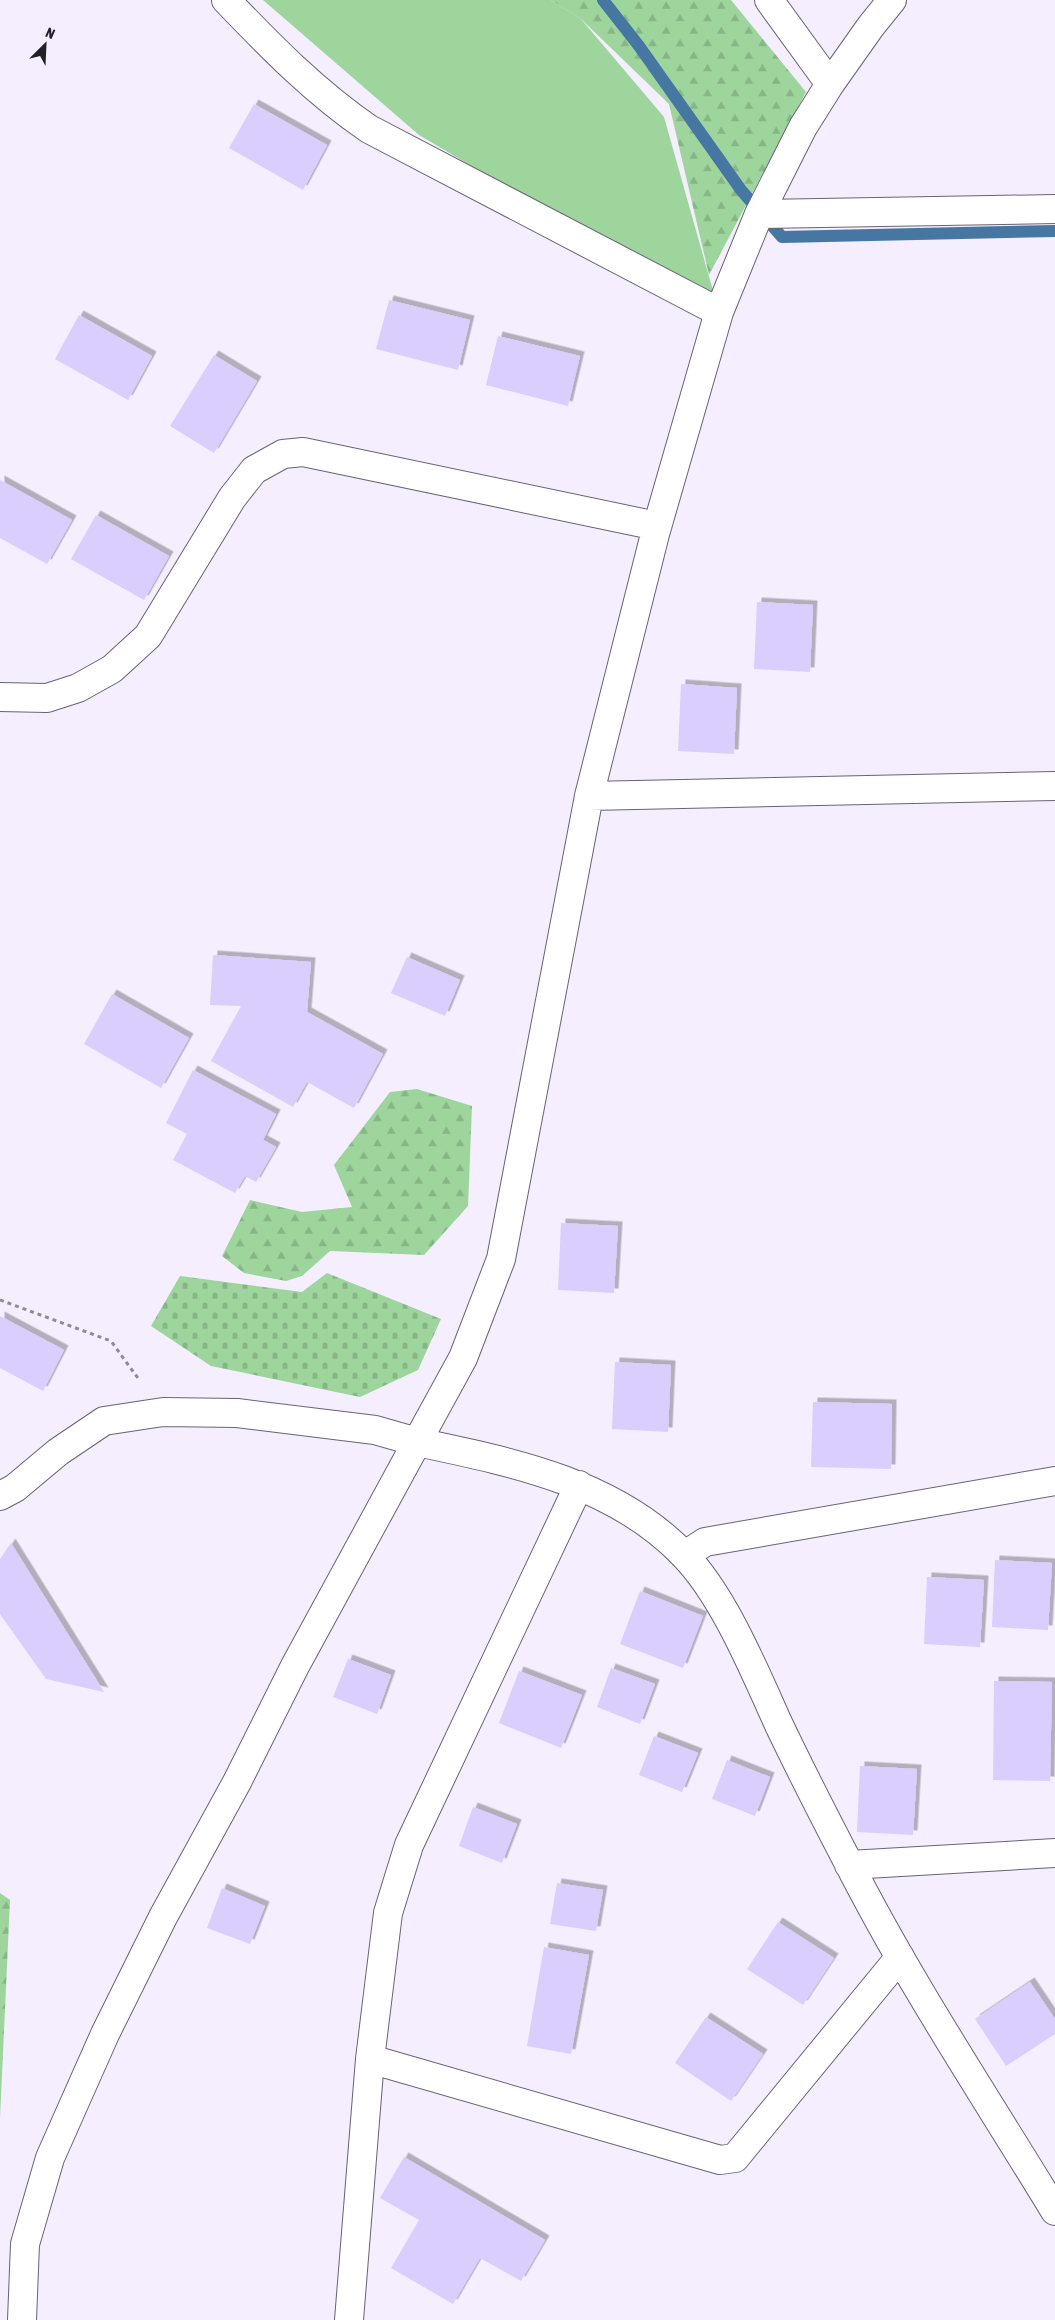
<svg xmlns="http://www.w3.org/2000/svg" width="1055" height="2320" viewBox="0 0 1055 2320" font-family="'Asap Condensed',sans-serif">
<defs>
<pattern id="forest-firs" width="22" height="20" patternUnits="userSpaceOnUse" patternTransform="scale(1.25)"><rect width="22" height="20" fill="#9dd59c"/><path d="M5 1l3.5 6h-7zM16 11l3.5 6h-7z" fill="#87b686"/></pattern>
<pattern id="cemetery-stones" width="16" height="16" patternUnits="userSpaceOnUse" patternTransform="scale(1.25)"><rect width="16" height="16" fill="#9dd59c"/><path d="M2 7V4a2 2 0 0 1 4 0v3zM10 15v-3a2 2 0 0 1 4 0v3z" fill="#87b686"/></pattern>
<filter id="shadow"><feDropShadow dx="4.5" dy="-4.5" stdDeviation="0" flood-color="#0004"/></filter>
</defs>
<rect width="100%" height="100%" fill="#f4eefe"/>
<path fill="#9dd59c" d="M 263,0 L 551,0 L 581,19 L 664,117 L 719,312 L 419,135 Z"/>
<path fill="url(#forest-firs)" d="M 551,0 L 731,0 L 806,92 L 709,275 L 669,104 L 581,19 Z
M 417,1089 L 472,1106 L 468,1206 L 424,1255 L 330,1251 L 302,1276 L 286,1281 L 244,1273 L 222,1256 L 250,1200 L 302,1212 L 352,1207 L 334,1165 L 390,1092 Z
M 0,1893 L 10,1900 L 0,2118 Z"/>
<path fill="url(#cemetery-stones)" d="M 327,1273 L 441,1319 L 418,1370 L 360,1397 L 211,1366 L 151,1326 L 180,1276 L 302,1292 Z"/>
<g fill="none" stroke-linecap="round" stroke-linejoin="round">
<path stroke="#4577a2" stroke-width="12" d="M 603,0 L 639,46 L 741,190 L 782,237 L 1055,231"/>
</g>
<path fill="#daceff" filter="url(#shadow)" d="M 254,104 L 327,145 L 303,190 L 229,148 Z
M 389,300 L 470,320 L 458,370 L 376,349 Z
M 79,315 L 152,356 L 128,400 L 55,359 Z
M 498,336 L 580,356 L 568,406 L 486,385 Z
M 214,355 L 257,381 L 214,453 L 170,426 Z
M 0,480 L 72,520 L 47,564 L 0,538 Z
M 96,515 L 169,556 L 144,600 L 71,559 Z
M 757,602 L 813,605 L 810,672 L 754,669 Z
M 681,684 L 737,688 L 734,754 L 678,751 Z
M 213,955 L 311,962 L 307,1012 L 383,1054 L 354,1108 L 307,1082 L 293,1107 L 211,1061 L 241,1006 L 210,1005 Z
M 407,957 L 460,980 L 445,1016 L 391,993 Z
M 112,994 L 189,1038 L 161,1088 L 84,1044 Z
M 193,1070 L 276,1114 L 263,1140 L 276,1147 L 256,1182 L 245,1176 L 235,1193 L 173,1160 L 187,1134 L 166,1123 Z
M 561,1223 L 618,1226 L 614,1293 L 558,1290 Z
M 0,1316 L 64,1350 L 43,1391 L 0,1368 Z
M 615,1362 L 671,1365 L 668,1432 L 612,1429 Z
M 813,1402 L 892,1404 L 891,1469 L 811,1467 Z
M 11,1543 L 104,1692 L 46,1679 L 0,1614 L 0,1559 Z
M 995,1560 L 1052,1563 L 1048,1630 L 992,1627 Z
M 927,1577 L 984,1580 L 980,1647 L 924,1644 Z
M 640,1591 L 703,1616 L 683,1668 L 620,1644 Z
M 348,1659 L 391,1675 L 377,1714 L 333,1697 Z
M 611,1668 L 655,1684 L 640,1724 L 597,1707 Z
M 519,1671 L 582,1695 L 561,1748 L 499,1723 Z
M 994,1681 L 1052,1682 L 1050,1781 L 993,1780 Z
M 654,1736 L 698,1753 L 682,1792 L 639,1775 Z
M 727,1760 L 770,1777 L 755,1816 L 712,1799 Z
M 860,1766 L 917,1769 L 913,1835 L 857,1832 Z
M 473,1807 L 517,1824 L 502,1863 L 459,1846 Z
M 557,1883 L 603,1890 L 596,1931 L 550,1924 Z
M 222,1888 L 265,1906 L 250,1944 L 207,1928 Z
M 778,1922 L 834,1958 L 803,2005 L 747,1969 Z
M 544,1947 L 589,1955 L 571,2054 L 527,2046 Z
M 1030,1982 L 1055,2019 L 1055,2034 L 1006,2066 L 975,2019 Z
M 706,2017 L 763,2054 L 731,2101 L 675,2063 Z
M 404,2157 L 545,2240 L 521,2281 L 480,2258 L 453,2304 L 391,2268 L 419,2220 L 380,2198 Z"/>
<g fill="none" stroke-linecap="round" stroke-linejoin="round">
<defs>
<path id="minor" d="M 226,0 C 271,47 315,92 369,129 L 719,312
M 769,0 L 830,84
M 759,214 L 1055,209
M 0,697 L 47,698 L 78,688 L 112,669 L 148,636 L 232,498 L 254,470 L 283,454 L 303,452 L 657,526
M 589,796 L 1055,786
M 0,1496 L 15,1488 L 58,1452 L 104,1421 L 163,1412 L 237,1413 L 375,1430 L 417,1442 L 463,1358 L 501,1259 L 589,796 L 655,534 L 719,312 L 759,214 L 803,127 L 830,84 L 871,26 L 892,0
M 685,1555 L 705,1542 L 1055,1481
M 849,1865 L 1055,1853
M 370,2059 L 720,2160 L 735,2158 L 900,1957
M 22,2320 L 25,2244 L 50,2158 L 105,2034 L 163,1917 L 237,1782 L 295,1666 L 417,1442 C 512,1462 614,1482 684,1555 C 724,1596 755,1672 779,1725 C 801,1771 824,1816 848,1862 C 909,1982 985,2096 1055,2211
M 349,2320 L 370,2059 L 388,1913 L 409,1845 L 579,1485"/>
</defs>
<use href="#minor" stroke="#696374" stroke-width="30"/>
<path stroke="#8e8a96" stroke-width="3" stroke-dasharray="4 4" stroke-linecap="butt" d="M 0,1300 L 111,1341 L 140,1381"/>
<use href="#minor" stroke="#fff" stroke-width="28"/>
</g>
<g transform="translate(45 45) rotate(24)" stroke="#f4eefe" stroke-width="4" paint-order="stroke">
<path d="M0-4L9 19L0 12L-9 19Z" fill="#221f27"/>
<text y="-8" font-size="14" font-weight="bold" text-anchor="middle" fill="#221f27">N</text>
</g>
</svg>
